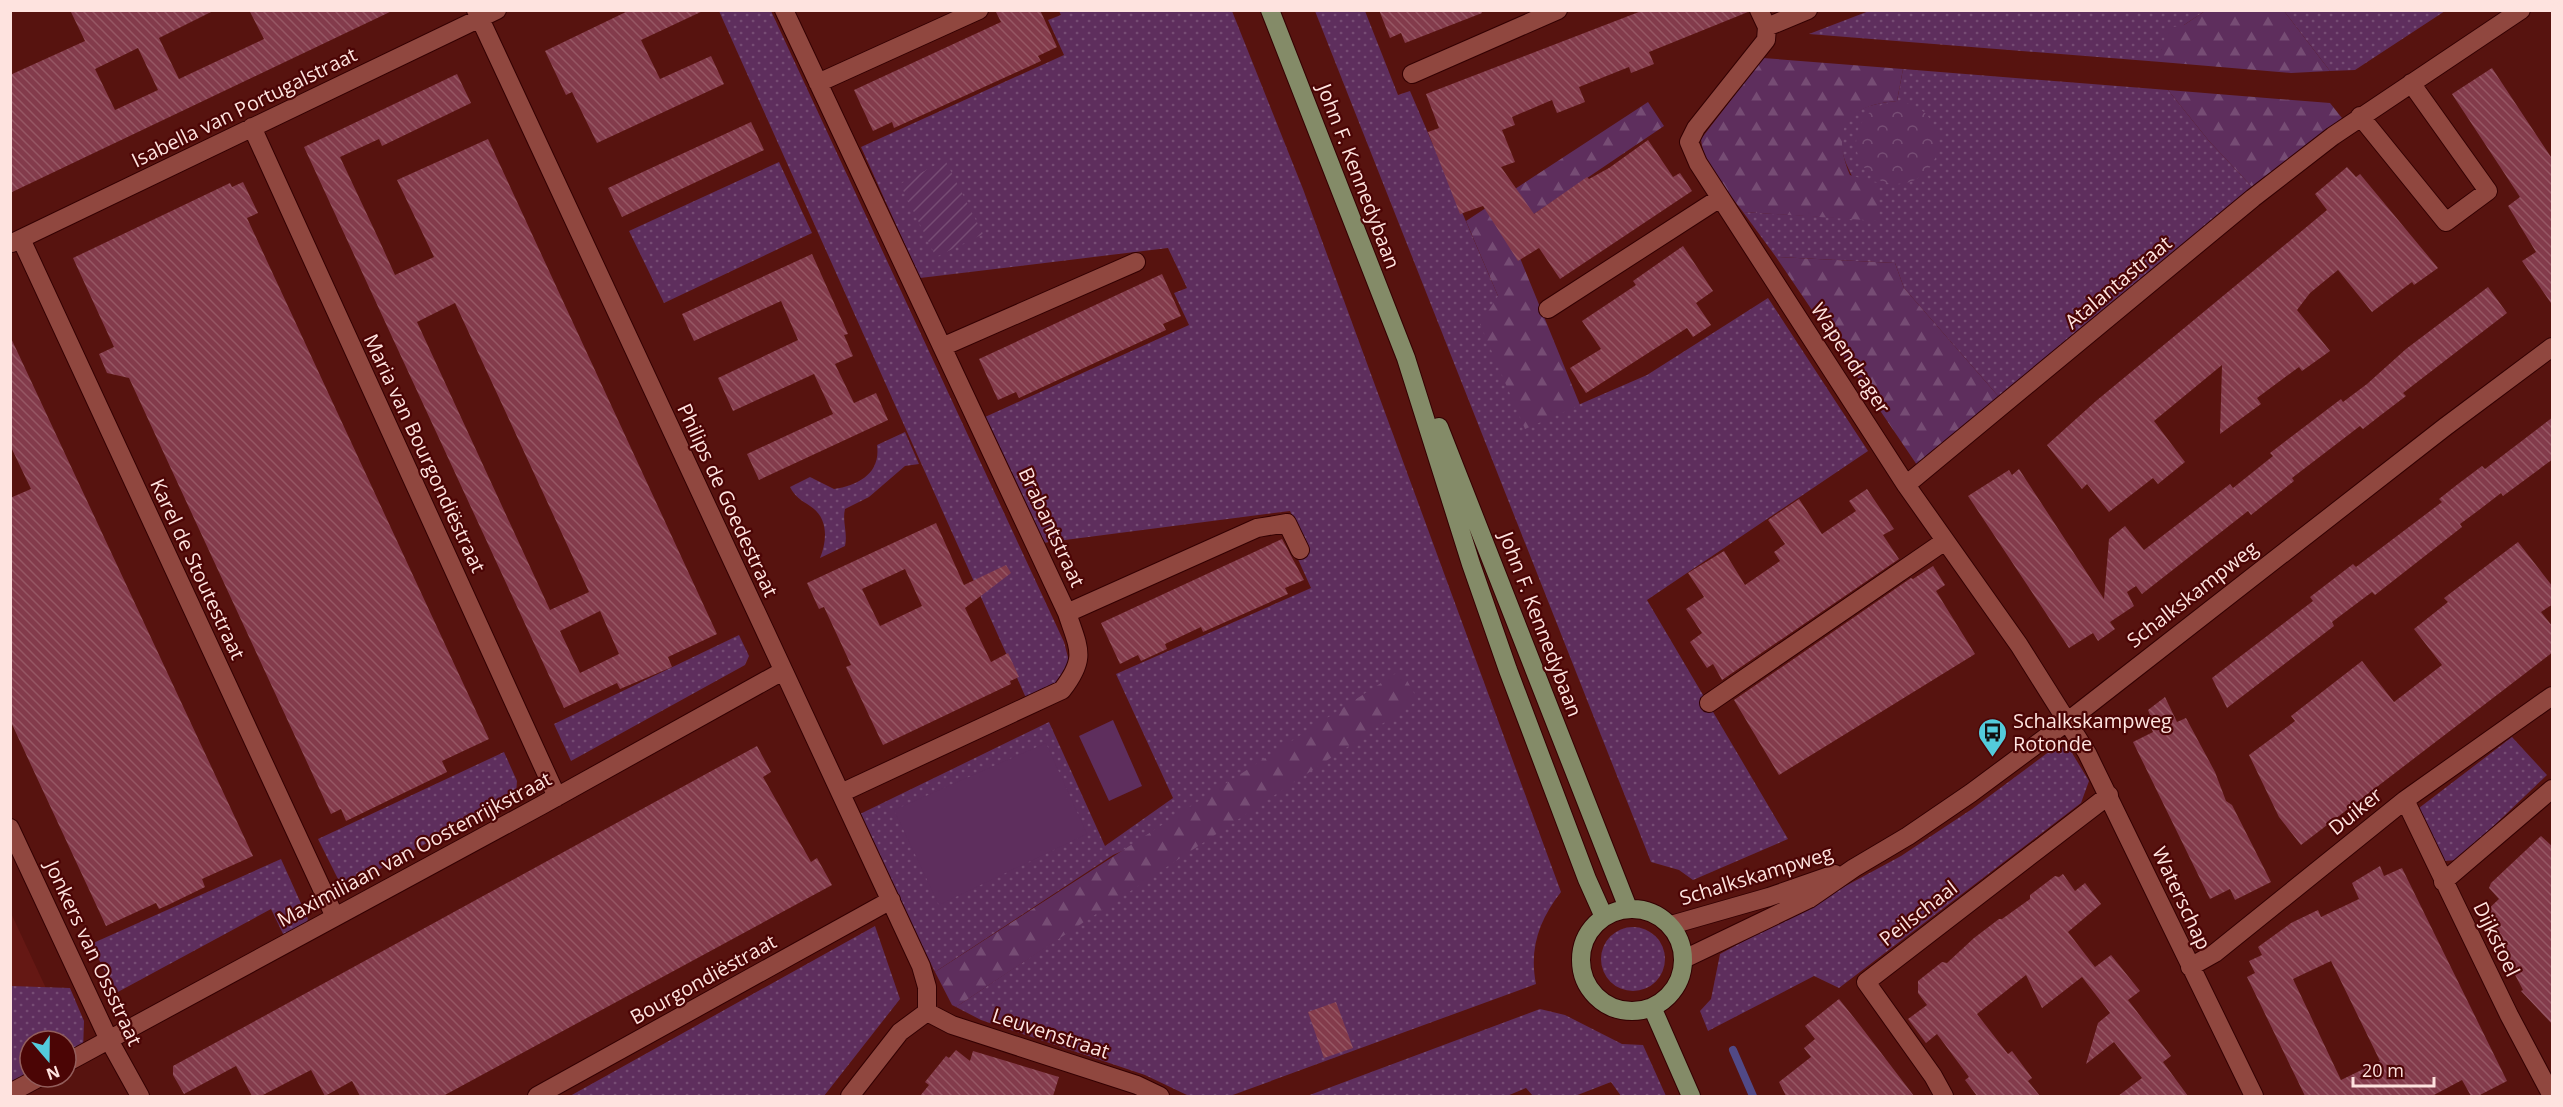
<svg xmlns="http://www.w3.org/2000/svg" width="2563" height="1107" viewBox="0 0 2563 1107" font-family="'Open Sans',sans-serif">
<defs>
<pattern id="grass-dots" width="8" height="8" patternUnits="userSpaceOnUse" patternTransform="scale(1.5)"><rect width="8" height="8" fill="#5e2e5d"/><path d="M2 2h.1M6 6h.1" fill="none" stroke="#764c74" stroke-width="1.8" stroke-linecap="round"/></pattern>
<pattern id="forest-firs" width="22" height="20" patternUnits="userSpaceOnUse" patternTransform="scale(1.5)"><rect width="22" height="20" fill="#5e2e5d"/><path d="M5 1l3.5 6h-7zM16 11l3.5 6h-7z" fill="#764c74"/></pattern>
<pattern id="park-crowns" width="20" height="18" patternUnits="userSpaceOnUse" patternTransform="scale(1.5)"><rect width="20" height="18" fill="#5e2e5d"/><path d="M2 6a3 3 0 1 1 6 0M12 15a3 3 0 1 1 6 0" fill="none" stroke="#764c74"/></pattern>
<pattern id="garden-furrows" width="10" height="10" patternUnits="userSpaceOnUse" patternTransform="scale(1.5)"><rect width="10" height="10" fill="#5e2e5d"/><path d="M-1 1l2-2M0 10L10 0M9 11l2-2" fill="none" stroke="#764c74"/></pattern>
<pattern id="building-back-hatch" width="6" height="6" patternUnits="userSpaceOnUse" patternTransform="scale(1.5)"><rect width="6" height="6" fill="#833b4b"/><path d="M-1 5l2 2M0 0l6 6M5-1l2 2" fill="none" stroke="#965764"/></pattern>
</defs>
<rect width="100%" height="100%" fill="#57130f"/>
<path fill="#651814" d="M 10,911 L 65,1029 L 30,1041 L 10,1059 Z"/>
<path fill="url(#grass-dots)" d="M 719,11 L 771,11 L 1064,642 L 1069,661 L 1060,682 L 1026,698 Z
M 1059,11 L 1232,11 L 1303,189 L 1561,892 C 1539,920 1529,949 1536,984 L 1230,1096 L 1189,1096 L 1145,1075 L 981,1020 L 956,1007 L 1303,774 L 1113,855 L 935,972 L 890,882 L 860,814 L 1049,722 L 1105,846 L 1173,798 L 1116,674 L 1311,588 L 1297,557 L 1308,551 L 1290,511 L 1042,543 L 985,417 L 1189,325 L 1174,293 L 1187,288 L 1168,248 L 920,278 L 861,147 L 1064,55 L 1048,20 L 1061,15 Z
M 1315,11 L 1365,11 L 1398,95 L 1410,91 L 1498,296 L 1525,428 L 1647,375 L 1768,298 L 1868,451 L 1647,600 L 1788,839 L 1693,880 L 1679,870 L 1651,862 Z
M 1869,11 L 2205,11 L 2184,25 L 2161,50 L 2161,62 L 1809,34 Z
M 2284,11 L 2445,11 L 2355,70 L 2330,71 Z
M 1903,69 L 2168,90 L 2209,141 L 2253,188 L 1999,397 L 1904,288 L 1895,263 L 1776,257 L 1743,212 L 1879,220 C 1848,173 1803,109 1897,101 Z
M 779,162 L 812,233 L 664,303 L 629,231 Z
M 905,432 L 919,464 L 905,466 L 869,497 L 845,509 C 842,522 848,533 845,546 L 820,558 C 827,541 829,518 810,506 C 801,500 795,497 790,487 L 810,477 L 834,489 C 859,485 881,473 877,445 Z
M 739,635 L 749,656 L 745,665 L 571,761 L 554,724 Z
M 2512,737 L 2547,775 L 2458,860 L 2444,861 L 2419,808 Z
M 2063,747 L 2072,753 L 2089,781 L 2081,803 L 1839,988 L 1814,976 L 1708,1031 L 1700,1011 L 1711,999 L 1720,954 L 1901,856 L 1972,809 L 2050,751 Z
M 504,752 L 517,781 L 516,794 L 378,870 L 346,885 L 339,881 L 318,839 Z
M 281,859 L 308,919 L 306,924 L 284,936 L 271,909 L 116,993 L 91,944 Z
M 875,926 L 900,999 L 824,1096 L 570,1096 Z
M1601 959a32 32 0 1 1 64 0a32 32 0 1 1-64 0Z
M 11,986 L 70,988 L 84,1021 L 83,1052 L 66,1061 L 66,1041 L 30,1041 L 30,1077 L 11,1091 Z
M 1540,1009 L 1565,1015 L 1622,1044 L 1643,1045 L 1666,1096 L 1621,1096 L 1611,1082 L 1575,1096 L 1533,1096 L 1526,1088 L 1507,1096 L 1307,1096 Z"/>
<path fill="url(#forest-firs)" d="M 2205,11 L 2284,11 L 2330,71 L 2291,73 L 2161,62 L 2161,50 L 2168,28 L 2184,25 Z
M 1763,58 L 1903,69 L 1897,101 C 1848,105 1830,127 1850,175 L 1877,183 L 1880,221 L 1743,212 C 1728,191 1703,166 1701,139 Z
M 2168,90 L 2330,103 L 2342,118 L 2253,188 L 2209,141 Z
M 1648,102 L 1664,126 L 1509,231 L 1580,405 L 1525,429 L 1480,324 L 1498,296 L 1466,221 Z
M 1776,257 L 1895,263 L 1904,288 L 1999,397 L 1917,465 Z
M 1401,670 L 1418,700 L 956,1007 L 952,1005 L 935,972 Z"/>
<path fill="url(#park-crowns)" d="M1856 143a41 41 0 1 1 82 0a41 41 0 1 1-82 0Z"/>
<path fill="url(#garden-furrows)" d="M 945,160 L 983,234 L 936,257 L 900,184 Z"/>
<path fill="#5e2e5d" d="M 1113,720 L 1142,786 L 1109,801 L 1079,736 Z
M 1046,743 L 1087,834 L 939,905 L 894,810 Z"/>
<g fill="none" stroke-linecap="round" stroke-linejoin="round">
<path stroke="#514986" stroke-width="8" d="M 1733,1050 L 1753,1096"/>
</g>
<path fill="url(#building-back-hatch)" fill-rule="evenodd" d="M 70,10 L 215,10 L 159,38 L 179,79 L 264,39 L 249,10 L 394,10 L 10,193 L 10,75 L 85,41 ZM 138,48 L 158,90 L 115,110 L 95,69 Z
M 630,10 L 705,10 L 641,40 L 660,79 L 711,56 L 724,84 L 597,143 L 572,92 L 566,95 L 545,51 Z
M 995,10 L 1040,10 L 1057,47 L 1038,56 L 1041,61 L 894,128 L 892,122 L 873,131 L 854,90 L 1001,22 Z
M 1379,10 L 1481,10 L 1482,13 L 1405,43 L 1401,33 L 1390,38 Z
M 1644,10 L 1748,12 L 1649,52 L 1654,64 L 1631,73 L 1629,67 L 1579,87 L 1585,102 L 1557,113 L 1552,100 L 1512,117 L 1515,125 L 1502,130 L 1515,162 L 1501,167 L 1534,214 L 1587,177 L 1589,179 L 1609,168 L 1648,140 L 1673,177 L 1680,173 L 1692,191 L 1560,279 L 1539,248 L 1518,261 L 1483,206 L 1460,214 L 1428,132 L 1439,128 L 1426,94 Z
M 2492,68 L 2553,160 L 2553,306 L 2522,261 L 2536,252 L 2508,206 L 2520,197 L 2452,94 Z
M 457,74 L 471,103 L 382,146 L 379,139 L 340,157 L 380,242 L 395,275 L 434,257 L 397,180 L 488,139 L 717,634 L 668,657 L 672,667 L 620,689 L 617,683 L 564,708 L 304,147 ZM 455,303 L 589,592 L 550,610 L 417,322 ZM 600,611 L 619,654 L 580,673 L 560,631 Z
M 751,122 L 764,150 L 622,217 L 608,188 Z
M 2347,167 L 2356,177 L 2360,174 L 2438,268 L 2414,285 L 2412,282 L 2372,312 L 2338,270 L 2310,293 L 2297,310 L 2330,351 L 2302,371 L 2299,367 L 2257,398 L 2261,404 L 2220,434 L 2222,365 L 2154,421 L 2185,462 L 2158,484 L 2153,478 L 2109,512 L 2087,484 L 2082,489 L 2047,445 L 2096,401 L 2327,210 L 2315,194 Z
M 243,182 L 258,213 L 247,218 L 489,739 L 442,761 L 447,772 L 346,821 L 341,809 L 331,814 L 129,378 L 107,373 L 99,354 L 114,347 L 73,258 L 230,183 L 232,187 Z
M 1683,246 L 1713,291 L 1696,303 L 1711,325 L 1693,337 L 1687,328 L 1586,393 L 1570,368 L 1601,349 L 1582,321 L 1636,285 L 1633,281 Z
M 812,254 L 848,334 L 844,335 L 853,356 L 835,364 L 854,403 L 876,393 L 888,420 L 759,480 L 747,454 L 833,414 L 814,374 L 733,411 L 718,378 L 798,340 L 781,301 L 694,341 L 682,314 Z
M 1162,274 L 1181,316 L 1163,324 L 1166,330 L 1019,398 L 1016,392 L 998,400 L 979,359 Z
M 2488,287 L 2507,313 L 2403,393 L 2406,396 L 2381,415 L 2363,429 L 2360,426 L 2292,478 L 2294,481 L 2251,515 L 2248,511 L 2142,594 L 2136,586 L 2127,592 L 2134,606 L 2110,622 L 2115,629 L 2098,641 L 2093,633 L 2069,648 L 1968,496 L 2009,470 L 2012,475 L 2019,469 L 2104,599 L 2109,539 L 2125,526 L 2144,550 L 2230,484 L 2233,488 L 2273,456 L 2270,453 L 2341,399 L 2343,402 L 2367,384 L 2406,349 Z
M 10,336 L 253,856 L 202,879 L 205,887 L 168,905 L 159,909 L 156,903 L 106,926 L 10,720 L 10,498 L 31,489 L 10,445 Z
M 2553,417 L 2553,459 L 2503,496 L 2501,493 L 2479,510 L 2460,524 L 2462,527 L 2375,595 L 2372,592 L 2332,622 L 2334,626 L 2227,708 L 2212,678 L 2313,601 L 2310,597 L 2353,564 L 2356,567 L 2442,502 L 2439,499 L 2458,484 L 2482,466 L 2485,469 Z
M 1867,489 L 1894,529 L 1883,535 L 1899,559 L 1722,680 L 1713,664 L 1707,668 L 1690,642 L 1702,633 L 1686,609 L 1704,597 L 1688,573 L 1724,551 L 1745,585 L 1780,561 L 1774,552 L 1785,544 L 1768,520 L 1799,499 L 1822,534 L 1856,511 L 1849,501 Z
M 936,523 L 964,585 L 1006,565 L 1011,573 L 965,608 L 991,662 L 1008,653 L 1019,677 L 1010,681 L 1011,684 L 883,745 L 846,667 L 851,665 L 824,607 L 819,609 L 807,583 ZM 905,569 L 922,606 L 880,626 L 862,589 Z
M 1282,539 L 1304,580 L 1285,588 L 1288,594 L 1203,632 L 1201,627 L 1165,644 L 1167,649 L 1141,661 L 1138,655 L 1120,664 L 1101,623 Z
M 2518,542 L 2553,587 L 2553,604 L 2541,612 L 2553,627 L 2553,652 L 2301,845 L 2279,817 L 2249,755 L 2295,721 L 2291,716 L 2362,661 L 2394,702 L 2442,665 L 2414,629 L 2448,602 L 2444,598 Z
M 1933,566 L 1945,585 L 1936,591 L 1975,654 L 1779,775 L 1734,700 L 1911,578 L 1913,579 Z
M 2165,697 L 2177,722 L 2186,718 L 2215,772 L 2226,801 L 2232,805 L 2271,882 L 2235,900 L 2230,889 L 2210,899 L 2133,742 L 2153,732 L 2148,722 L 2152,720 L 2148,710 Z
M 757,746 L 771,772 L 763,777 L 811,862 L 817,858 L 832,885 L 443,1096 L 360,1096 L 352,1081 L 325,1096 L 311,1070 L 261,1096 L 252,1096 L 236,1066 L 184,1094 L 173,1075 L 173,1066 Z
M 2541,836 L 2553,847 L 2553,1025 L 2521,991 L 2523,990 L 2483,914 L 2499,899 L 2489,888 L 2491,883 Z
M 2380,866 L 2384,876 L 2402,868 L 2507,1081 L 2478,1096 L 2471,1096 L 2462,1080 L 2432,1096 L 2305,1096 L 2247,977 L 2255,973 L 2249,961 L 2262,955 L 2258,947 L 2291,923 L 2318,910 L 2321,917 L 2359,899 L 2352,883 ZM 2331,961 L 2380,1061 L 2341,1080 L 2293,979 Z
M 2063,874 L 2075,891 L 2085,883 L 2101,904 L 2068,932 L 2095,967 L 2111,955 L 2140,991 L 2128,1000 L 2171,1056 L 2163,1062 L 2188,1096 L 2118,1096 L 2142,1078 L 2114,1042 L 2086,1064 L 2098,1023 L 2110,1013 L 2082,977 L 2042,1008 L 2026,975 L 1977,1014 L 2008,1054 L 2012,1051 L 2032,1078 L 2028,1081 L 2040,1096 L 1977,1096 L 1965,1080 L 1969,1077 L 1937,1034 L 1926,1043 L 1908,1019 L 1927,1005 L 1918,993 L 1918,981 L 1942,962 L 1947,963 L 1974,938 L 1999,919 L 2002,919 L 2030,899 L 2030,895 L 2055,876 L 2059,877 Z
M 1839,999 L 1859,1024 L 1914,1096 L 1786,1096 L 1779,1082 L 1811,1057 L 1804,1048 L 1815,1039 L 1805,1026 Z
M 1336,1002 L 1353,1048 L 1324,1058 L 1308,1012 Z
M 956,1050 L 970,1061 L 973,1051 L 1059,1077 L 1053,1096 L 920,1096 L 929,1085 L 925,1082 L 946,1056 L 949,1058 Z"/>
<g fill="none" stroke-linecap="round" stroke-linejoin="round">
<defs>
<path id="minor" d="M 476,10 L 921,966 L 927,987 L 927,1012
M 784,10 L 1067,613 L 1257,528 L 1287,523 L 1300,550
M 1759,10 L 1767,27 L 1766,40 L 1696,128 L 1689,142 L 1698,163 L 1906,485 L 2019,645 L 2087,753 L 2254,1096
M 1767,27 L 1808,10
M 1412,74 L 1558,10
M 818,83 L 979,10
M 2360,116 L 2446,222 L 2488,191 L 2411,83
M 252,127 L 557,797
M 21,239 L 335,917
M 12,243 L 497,10
M 1548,309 L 1720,198
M 942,347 L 1136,262
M 1906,485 L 2253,198 L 2333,136 L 2521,10
M 1709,703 L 1945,541
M 841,793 L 1062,690 C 1087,658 1079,649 1067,613
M 2405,800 L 2509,1015 L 2552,1096
M 10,828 L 109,1040 L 140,1096
M 2443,882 L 2552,789
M 1671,925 L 1769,897 L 1835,874
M 1684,959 L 1809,899 L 1854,868 L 1908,836 L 1971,793 L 2068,721 L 2445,427 L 2552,347
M 2190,967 L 2215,953 L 2405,800 L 2552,696
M 927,1012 L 952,1025 L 1137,1085 L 1160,1096
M 66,1063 L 542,805 L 783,671
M 10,1093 L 40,1077
M 537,1096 L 891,900
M 850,1096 L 900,1032 L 927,1012
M 1944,1096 L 1933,1076 L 1866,982 L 2109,795"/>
<path id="major" d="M 1270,10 L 1406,358 L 1471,564 L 1508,670 L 1587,879 L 1604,917
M 1439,427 L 1628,908
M1581 960a51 51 0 1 1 102 0a51 51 0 1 1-102 0Z
M 1652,1007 L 1691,1096"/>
</defs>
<use href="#minor" stroke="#330102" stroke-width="20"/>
<use href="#major" stroke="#330102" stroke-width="20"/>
<use href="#minor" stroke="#90473f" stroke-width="18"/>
<use href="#major" stroke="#848b68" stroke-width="18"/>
</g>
<defs>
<symbol id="bus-pin" viewBox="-11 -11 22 30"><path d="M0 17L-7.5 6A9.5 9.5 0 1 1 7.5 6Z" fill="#53cbdb" stroke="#4b0505"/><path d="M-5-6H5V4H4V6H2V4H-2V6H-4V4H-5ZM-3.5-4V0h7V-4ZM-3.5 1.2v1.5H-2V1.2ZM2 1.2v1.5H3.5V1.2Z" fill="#111"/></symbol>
</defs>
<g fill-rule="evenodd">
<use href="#bus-pin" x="1976" y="716" width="33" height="45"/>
</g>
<g text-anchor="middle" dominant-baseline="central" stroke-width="4.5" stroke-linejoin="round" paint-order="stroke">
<g font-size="20" fill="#fee3df" stroke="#4b0505">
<text transform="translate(244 107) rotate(-26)">Isabella van Portugalstraat</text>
<text transform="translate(1359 176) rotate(69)">John F. Kennedybaan</text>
<text transform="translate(2118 282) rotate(-40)">Atalantastraat</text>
<text transform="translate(1851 358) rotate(57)">Wapendrager</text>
<text transform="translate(425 453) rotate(65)">Maria van Bourgondiëstraat</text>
<text transform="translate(728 500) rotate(65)">Philips de Goedestraat</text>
<text transform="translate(1052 527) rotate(65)">Brabantstraat</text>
<text transform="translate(198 569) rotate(65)">Karel de Stoutestraat</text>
<text transform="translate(2192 594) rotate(-38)">Schalkskampweg</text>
<text transform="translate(1541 624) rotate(69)">John F. Kennedybaan</text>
<text transform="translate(2355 811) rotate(-39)">Duiker</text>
<text transform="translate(414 849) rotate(-28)">Maximiliaan van Oostenrijkstraat</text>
<text transform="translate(1756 875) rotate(-17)">Schalkskampweg</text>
<text transform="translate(2182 898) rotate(65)">Waterschap</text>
<text transform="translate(1918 913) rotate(-38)">Peilschaal</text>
<text transform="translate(2497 939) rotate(64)">Dijkstoel</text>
<text transform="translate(94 953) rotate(65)">Jonkers van Ossstraat</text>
<text transform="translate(703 979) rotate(-29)">Bourgondiëstraat</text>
<text transform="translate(1051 1033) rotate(18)">Leuvenstraat</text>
</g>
<g font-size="20" fill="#fee3df" stroke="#4b0505" text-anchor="start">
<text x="2013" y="720">Schalkskampweg<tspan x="2013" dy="23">Rotonde</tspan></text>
</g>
</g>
<rect width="2563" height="1107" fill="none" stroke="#fee3df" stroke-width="24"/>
<g transform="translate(48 1059) rotate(160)"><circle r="28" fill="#4b0505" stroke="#935e5c" stroke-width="1.5"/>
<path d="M0-4.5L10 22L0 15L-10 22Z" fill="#53cbdb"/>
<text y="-9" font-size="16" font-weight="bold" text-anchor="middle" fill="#fee3df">N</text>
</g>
<path d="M2353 1077v9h81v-9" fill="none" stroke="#fee3df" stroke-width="3"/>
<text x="2362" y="1077" font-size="18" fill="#fee3df" stroke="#4b0505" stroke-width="4.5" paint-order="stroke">20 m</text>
</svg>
